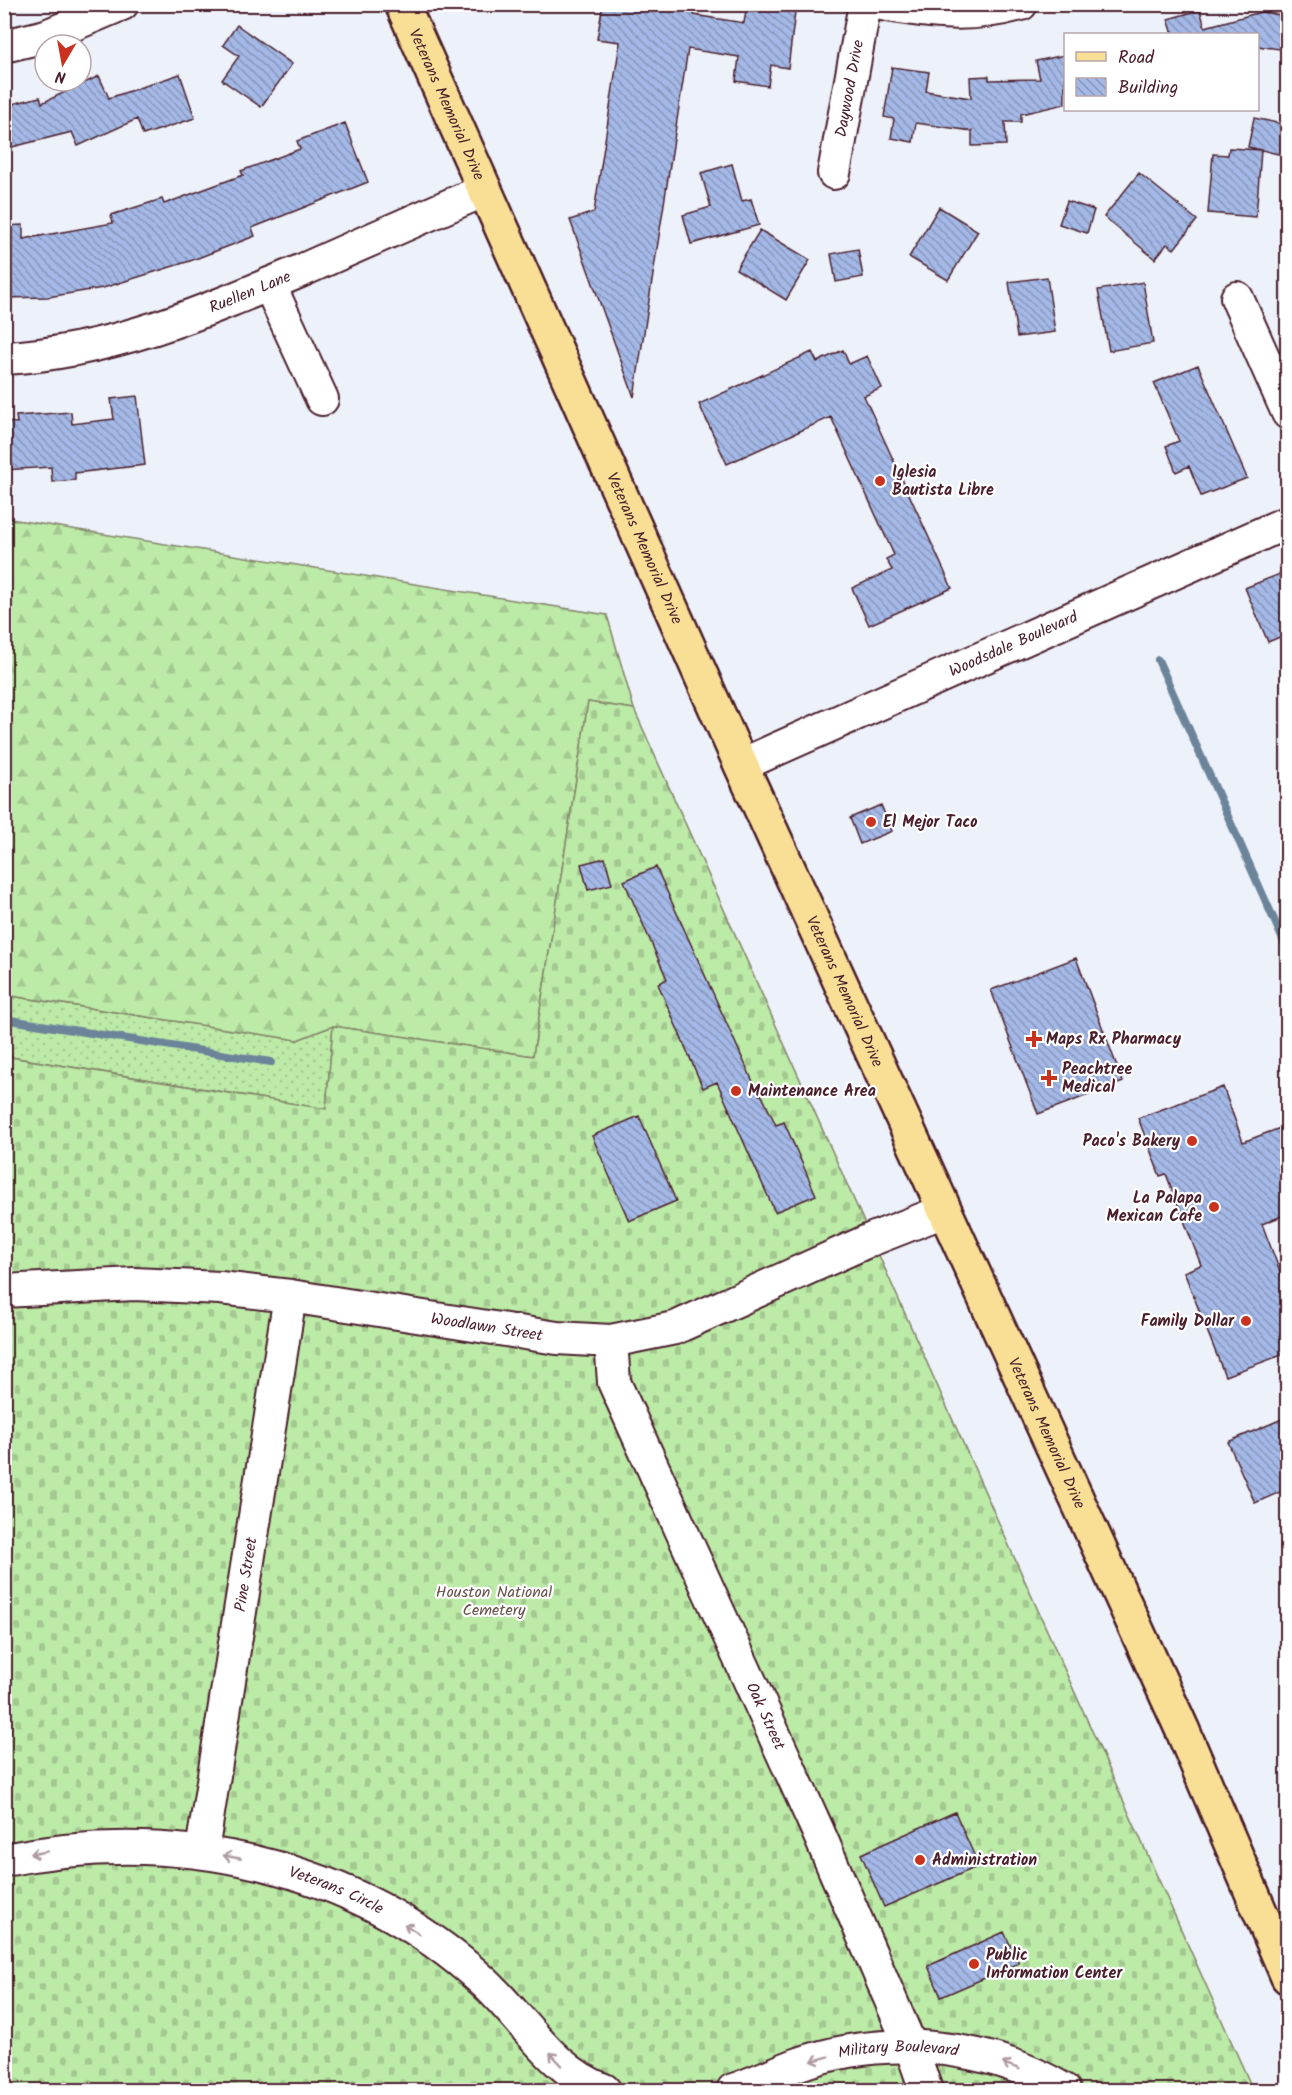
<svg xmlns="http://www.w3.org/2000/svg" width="1292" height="2095" viewBox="0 0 1292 2095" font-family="Kalam,sans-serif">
<defs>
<pattern id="grass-dots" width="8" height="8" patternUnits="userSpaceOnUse" patternTransform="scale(1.5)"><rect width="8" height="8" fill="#bceaa7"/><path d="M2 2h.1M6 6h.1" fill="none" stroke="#a3c890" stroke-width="1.8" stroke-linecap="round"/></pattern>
<pattern id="forest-firs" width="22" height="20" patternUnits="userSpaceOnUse" patternTransform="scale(1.5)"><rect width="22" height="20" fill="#bceaa7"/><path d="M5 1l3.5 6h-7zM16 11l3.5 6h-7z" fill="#a3c890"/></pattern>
<pattern id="cemetery-stones" width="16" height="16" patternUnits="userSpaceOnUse" patternTransform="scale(1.5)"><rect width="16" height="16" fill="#bceaa7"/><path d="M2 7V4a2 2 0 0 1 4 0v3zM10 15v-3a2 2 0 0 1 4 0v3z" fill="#a3c890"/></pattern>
<pattern id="building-back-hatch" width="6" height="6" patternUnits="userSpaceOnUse" patternTransform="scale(1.5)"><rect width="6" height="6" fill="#a4b9e7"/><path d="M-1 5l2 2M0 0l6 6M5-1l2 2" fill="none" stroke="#8896bb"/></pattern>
</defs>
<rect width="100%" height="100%" fill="#edf1fa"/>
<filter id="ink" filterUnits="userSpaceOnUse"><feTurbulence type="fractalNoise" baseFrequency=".0167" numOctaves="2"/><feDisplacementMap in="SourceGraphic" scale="12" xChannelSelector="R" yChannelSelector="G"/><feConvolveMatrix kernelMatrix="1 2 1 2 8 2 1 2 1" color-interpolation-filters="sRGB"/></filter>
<g filter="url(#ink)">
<path fill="url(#grass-dots)" stroke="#838469" stroke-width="1.5" d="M 4,995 L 297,1040 L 333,1026 L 326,1109 L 5,1056 Z"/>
<path fill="url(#forest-firs)" stroke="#838469" stroke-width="1.5" d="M 4,518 L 607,615 L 634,709 L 588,702 L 533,1056 L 333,1026 L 297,1040 L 5,995 Z"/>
<path fill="url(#cemetery-stones)" stroke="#838469" stroke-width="1.5" d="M 588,702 L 634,709 L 1253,2090 L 5,2090 L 4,1056 L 326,1109 L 333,1026 L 533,1056 Z"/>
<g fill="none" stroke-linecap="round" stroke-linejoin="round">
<path stroke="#6c849a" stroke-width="8" d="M 1158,660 L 1288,951
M 4,1019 L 271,1062"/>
</g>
<path fill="url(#building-back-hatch)" stroke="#4a1f2b" stroke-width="1.5" d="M 603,4 L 695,4 L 694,15 L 744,23 L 747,4 L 796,4 L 788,68 L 771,65 L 768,86 L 736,81 L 739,57 L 688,49 L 634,397 L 570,220 L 594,212 L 620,42 L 597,39 Z
M 1200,10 L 1205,27 L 1261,12 L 1287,16 L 1287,50 L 1257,46 L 1257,34 L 1173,34 L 1168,19 Z
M 237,25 L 292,64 L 261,107 L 222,80 L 239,56 L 223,45 Z
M 1065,55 L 1065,104 L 1021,114 L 1021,122 L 1005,122 L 1006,145 L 972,146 L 972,131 L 916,123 L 913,142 L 891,138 L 894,119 L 884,117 L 892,67 L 929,72 L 926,91 L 971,98 L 970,77 L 989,76 L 989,80 L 1040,79 L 1036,61 Z
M 180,74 L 195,118 L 143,135 L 137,119 L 78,146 L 72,132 L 4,149 L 4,106 L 40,97 L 42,103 L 99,76 L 109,98 Z
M 1254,118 L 1287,125 L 1283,155 L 1248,147 Z
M 345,123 L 368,182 L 252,228 L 255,236 L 190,261 L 103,288 L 48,297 L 4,298 L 4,226 L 23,225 L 23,239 L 113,223 L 111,215 L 162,199 L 164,204 L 243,175 L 241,171 L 300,149 L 297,141 Z
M 1229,148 L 1261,150 L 1256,217 L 1208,213 L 1213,154 L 1228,155 Z
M 732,164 L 742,201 L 751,199 L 759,225 L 691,244 L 683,215 L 711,207 L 701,173 Z
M 1139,173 L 1197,220 L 1174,249 L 1167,244 L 1155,259 L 1104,217 Z
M 1067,201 L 1094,210 L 1087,233 L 1059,224 Z
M 939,207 L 978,231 L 948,280 L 909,257 Z
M 760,230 L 810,260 L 786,300 L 736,269 Z
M 858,249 L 863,277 L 836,282 L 831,254 Z
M 1047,277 L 1055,332 L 1017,337 L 1009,282 Z
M 1143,282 L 1153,343 L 1109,351 L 1098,290 Z
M 843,350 L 849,364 L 867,356 L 882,388 L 864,396 L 952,588 L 869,625 L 852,588 L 892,570 L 886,559 L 894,555 L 831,417 L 727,464 L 699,404 L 812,352 L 817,362 Z
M 1198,365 L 1247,478 L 1201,496 L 1189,466 L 1176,472 L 1166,446 L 1179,441 L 1154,383 Z
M 137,396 L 145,465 L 75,473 L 75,480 L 52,482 L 51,467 L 4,470 L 4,422 L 17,423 L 16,416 L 71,412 L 72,424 L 114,419 L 111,399 Z
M 1287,571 L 1287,634 L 1268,642 L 1245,588 Z
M 881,805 L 892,831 L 860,844 L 850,818 Z
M 605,858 L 612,884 L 588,890 L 581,864 Z
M 656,867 L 759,1095 L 761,1094 L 776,1125 L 784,1122 L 816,1195 L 775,1212 L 717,1082 L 703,1088 L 658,984 L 667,979 L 624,881 Z
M 1076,958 L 1123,1082 L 1038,1114 L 991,990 Z
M 1223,1087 L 1243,1142 L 1280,1128 L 1287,1149 L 1287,1214 L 1262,1224 L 1287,1290 L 1287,1353 L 1225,1376 L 1184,1272 L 1201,1265 L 1166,1174 L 1160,1176 L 1138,1118 Z
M 639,1116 L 676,1201 L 629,1221 L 592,1136 Z
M 1287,1417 L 1287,1489 L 1255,1503 L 1228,1442 Z
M 955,1812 L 979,1866 L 884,1907 L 861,1854 Z
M 1004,1932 L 1019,1963 L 941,1997 L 928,1966 Z"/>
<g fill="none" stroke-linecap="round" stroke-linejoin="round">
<defs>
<g id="minor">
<path d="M 882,4 C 933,13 970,18 1021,4"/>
<path d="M 4,46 L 46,36 L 122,4"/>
<path id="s1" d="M 834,173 L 865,4"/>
<path d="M 269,284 L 322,399"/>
<path d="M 1237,298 L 1288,413"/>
<path id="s2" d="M 4,358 C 110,353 209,310 305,269 C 365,242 425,216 485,190"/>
<path id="s3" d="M 741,765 L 1288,522"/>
<path id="s4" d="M 4,1291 L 134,1284 L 220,1288 L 290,1296 L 557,1338 L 611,1341 L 675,1328 L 870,1240 L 944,1211"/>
<path id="s5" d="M 611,1341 L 614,1382 L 817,1829 L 911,2047 L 926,2090"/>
<path id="s6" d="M 202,1851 L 290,1296"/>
<path id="s7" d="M 4,1860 C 176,1826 353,1862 484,1982 C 524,2019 552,2071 604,2090"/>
<path id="s8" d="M 733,2090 C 754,2083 775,2073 796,2065 C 882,2034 986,2042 1064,2090"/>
</g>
<g id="major">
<path id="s9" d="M 402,4 L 741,765 L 1182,1729 L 1288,1977"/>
</g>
</defs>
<use href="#minor" stroke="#4a1f2b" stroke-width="36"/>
<use href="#major" stroke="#4a1f2b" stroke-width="38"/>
<use href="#minor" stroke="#fff" stroke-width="32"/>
<use href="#major" stroke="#f9df96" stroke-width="33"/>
</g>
<defs><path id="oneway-shaft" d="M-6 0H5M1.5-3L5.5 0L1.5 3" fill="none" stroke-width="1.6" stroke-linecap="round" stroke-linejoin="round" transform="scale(1.5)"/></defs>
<g stroke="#ae9aa0">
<use href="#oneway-shaft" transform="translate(39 1853) rotate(170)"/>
<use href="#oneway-shaft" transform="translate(232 1857) rotate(-169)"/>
<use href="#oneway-shaft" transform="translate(412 1929) rotate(-147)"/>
<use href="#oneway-shaft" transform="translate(556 2059) rotate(-133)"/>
<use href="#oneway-shaft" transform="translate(820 2059) rotate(165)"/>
<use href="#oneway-shaft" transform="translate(1011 2066) rotate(-160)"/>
</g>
</g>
<g fill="#c8321e" stroke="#fff" stroke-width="2">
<circle cx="880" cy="481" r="6"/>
<circle cx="871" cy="822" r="6"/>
<path d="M1031 1030h6v6h6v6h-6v6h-6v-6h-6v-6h6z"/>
<path d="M1046 1069h6v6h6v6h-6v6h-6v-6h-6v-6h6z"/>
<circle cx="736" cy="1091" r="6"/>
<circle cx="1192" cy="1141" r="6"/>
<circle cx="1214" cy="1207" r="6"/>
<circle cx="1246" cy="1321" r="6"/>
<circle cx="920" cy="1860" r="6"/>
<circle cx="974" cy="1964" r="6"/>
</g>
<g text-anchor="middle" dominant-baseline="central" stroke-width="4.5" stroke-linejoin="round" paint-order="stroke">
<g font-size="16" fill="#4a1f2b" stroke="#fff">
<text stroke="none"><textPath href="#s1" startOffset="86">Daywood Drive</textPath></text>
<text stroke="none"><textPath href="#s9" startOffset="110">Veterans Memorial Drive</textPath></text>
<text stroke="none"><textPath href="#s2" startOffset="256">Ruellen Lane</textPath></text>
<text stroke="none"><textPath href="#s9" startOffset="596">Veterans Memorial Drive</textPath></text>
<text stroke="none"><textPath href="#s3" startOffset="298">Woodsdale Boulevard</textPath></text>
<text stroke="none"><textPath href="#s9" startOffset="1082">Veterans Memorial Drive</textPath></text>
<text stroke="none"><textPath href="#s4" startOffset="486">Woodlawn Street</textPath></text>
<text stroke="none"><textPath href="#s9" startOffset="1568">Veterans Memorial Drive</textPath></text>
<text stroke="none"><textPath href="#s6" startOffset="280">Pine Street</textPath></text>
<text stroke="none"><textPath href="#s5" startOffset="408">Oak Street</textPath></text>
<text stroke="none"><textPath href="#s7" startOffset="339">Veterans Circle</textPath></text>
<text stroke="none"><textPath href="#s8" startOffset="172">Military Boulevard</textPath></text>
</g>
<g font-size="16" font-weight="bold" fill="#4a1f2b" stroke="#fff" text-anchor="start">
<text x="892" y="472">Iglesia<tspan x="892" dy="18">Bautista Libre</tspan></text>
<text x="883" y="822">El Mejor Taco</text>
<text x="1046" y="1039">Maps Rx Pharmacy</text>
<text x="1062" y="1069">Peachtree<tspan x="1062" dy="18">Medical</tspan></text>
<text x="748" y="1091">Maintenance Area</text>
<text x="1180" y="1141" text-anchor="end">Paco's Bakery</text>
<text x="1202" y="1198" text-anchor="end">La Palapa<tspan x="1202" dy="18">Mexican Cafe</tspan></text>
<text x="1234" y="1321" text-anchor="end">Family Dollar</text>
<text x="932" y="1860">Administration</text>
<text x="986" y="1955">Public<tspan x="986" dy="18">Information Center</tspan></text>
</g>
<g font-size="16" fill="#66524a" stroke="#fff">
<text x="494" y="1592">Houston National<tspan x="494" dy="18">Cemetery</tspan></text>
</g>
</g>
<rect width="1292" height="2095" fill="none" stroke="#fff" stroke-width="24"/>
<rect x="12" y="12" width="1268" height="2071" fill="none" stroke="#4a1f2b" stroke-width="2" filter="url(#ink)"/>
<rect x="1064" y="33" width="195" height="78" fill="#ffffff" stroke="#b7a5aa" stroke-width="1.5"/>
<rect x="1076" y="52" width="30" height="9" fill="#f9df96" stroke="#b7a5aa" stroke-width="1.5"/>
<text x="1118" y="63" font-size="18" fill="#4a1f2b">Road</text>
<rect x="1076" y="78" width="30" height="18" fill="url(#building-back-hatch)" stroke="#b7a5aa" stroke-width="1.5"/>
<text x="1118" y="93" font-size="18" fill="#4a1f2b">Building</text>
<g transform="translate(63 63) rotate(190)"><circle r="28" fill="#ffffff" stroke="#b7a5aa" stroke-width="1.5"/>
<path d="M0-4.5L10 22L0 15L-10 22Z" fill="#c8321e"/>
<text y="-9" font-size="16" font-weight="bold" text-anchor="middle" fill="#4a1f2b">N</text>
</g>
</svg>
